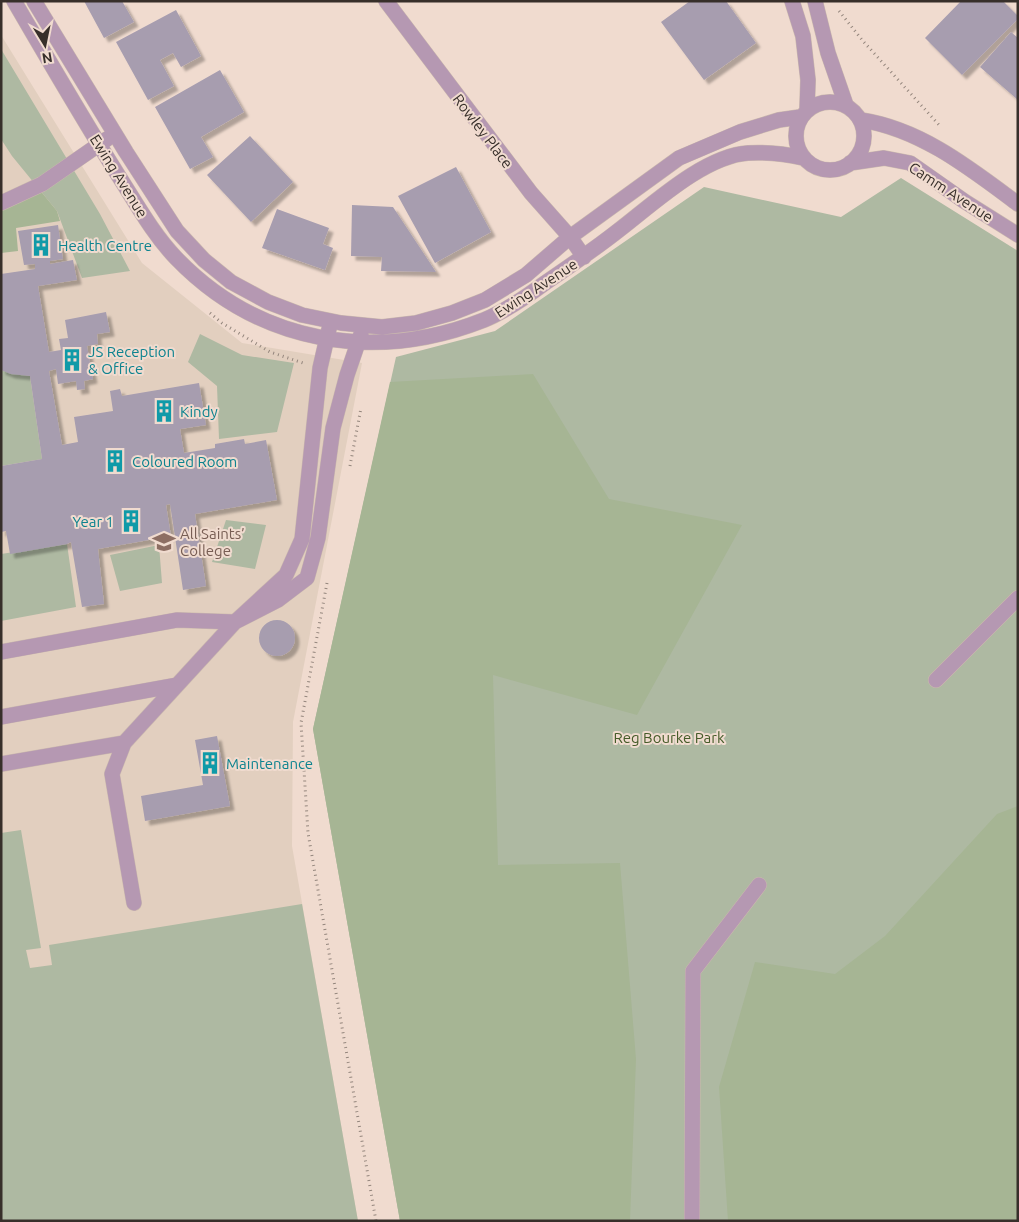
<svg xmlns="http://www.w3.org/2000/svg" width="1019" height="1222" viewBox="0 0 1019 1222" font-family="Ubuntu,sans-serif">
<defs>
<filter id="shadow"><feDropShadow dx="4.5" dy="4.5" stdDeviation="1" flood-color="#0004"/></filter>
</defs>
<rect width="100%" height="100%" fill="#f0dbcf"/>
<path fill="#e2cfbf" d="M 1,35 L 142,263 L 242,343 L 362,363 L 293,722 L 292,846 L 358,1221 L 1,1221 Z"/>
<path fill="#aeb9a2" d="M 1,49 L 100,214 L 130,271 L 82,278 L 57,211 L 12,156 L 1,139 Z
M 901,178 L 1018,251 L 1018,1221 L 400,1221 L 313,729 L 396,357 L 495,331 L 704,187 L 841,217 Z
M 200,334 L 242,355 L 294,363 L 277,432 L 219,439 L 217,386 L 188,362 Z
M 1,370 L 30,376 L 42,459 L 1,466 Z
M 226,520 L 266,525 L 255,569 L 212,562 Z
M 67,544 L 76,607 L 1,621 L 1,554 Z
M 159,545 L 162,583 L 120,591 L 110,555 Z
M 21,830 L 41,948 L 26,950 L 30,968 L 52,965 L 49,945 L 302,904 L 358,1221 L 1,1221 L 1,833 Z"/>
<path fill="#a6b594" d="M 39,189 L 57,211 L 60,221 L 16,228 L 18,251 L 1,253 L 1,208 Z
M 533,374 L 609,499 L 742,525 L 637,715 L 493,675 L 498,865 L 620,863 L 636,1059 L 630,1221 L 400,1221 L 313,729 L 390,382 Z
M 1018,806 L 1018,1221 L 728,1221 L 719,1087 L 755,962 L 835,974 L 885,936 L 997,814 Z"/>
<path fill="#a79daf" filter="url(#shadow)" d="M 84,1 L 122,1 L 134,22 L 104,38 Z
M 690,1 L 726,1 L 756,43 L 704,80 L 661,22 Z
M 961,1 L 1003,1 L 1018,16 L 1018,19 L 962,75 L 925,38 Z
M 176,10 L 201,56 L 181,67 L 173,53 L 160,60 L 174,86 L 148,100 L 116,42 Z
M 1011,32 L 1018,38 L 1018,100 L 980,67 Z
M 220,70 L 244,112 L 201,137 L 213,157 L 190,169 L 155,107 Z
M 250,136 L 293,182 L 251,222 L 207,175 Z
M 456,167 L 491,232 L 435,263 L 398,196 Z
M 352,205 L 393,207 L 436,272 L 381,271 L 382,257 L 351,256 Z
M 277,209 L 329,228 L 323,244 L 333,248 L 325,270 L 262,248 Z
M 58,225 L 63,259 L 50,261 L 50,264 L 73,260 L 77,280 L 38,286 L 49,352 L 61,350 L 59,339 L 68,338 L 65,320 L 106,312 L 110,332 L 97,334 L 98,344 L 87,346 L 93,379 L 84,381 L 85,389 L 77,390 L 76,381 L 58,384 L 56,369 L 49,371 L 62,445 L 78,442 L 74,417 L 113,411 L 110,391 L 120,389 L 122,396 L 199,383 L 206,425 L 180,429 L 184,453 L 215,448 L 215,444 L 244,439 L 245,444 L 266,440 L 277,500 L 195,514 L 206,586 L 183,590 L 170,504 L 166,505 L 171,536 L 98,549 L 104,604 L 82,607 L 71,542 L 67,544 L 10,554 L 6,531 L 1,532 L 1,466 L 42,459 L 30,376 L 11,374 L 1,370 L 1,274 L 35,269 L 35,264 L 24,265 L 18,231 Z
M259 638a18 18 0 1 1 36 0a18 18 0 1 1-36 0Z
M 217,736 L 230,806 L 145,821 L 141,796 L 203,785 L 195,740 Z"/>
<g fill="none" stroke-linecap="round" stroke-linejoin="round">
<defs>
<path id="minor" d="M 14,1 C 48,59 82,118 118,175 C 136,203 153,234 176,258 C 259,344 375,363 484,320 C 506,311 526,297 545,283 C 570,266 595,249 619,230 C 653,204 704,156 748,153 C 767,152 786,154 803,158
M 34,1 L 126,152 L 177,231 L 204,260 L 231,282 L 268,302 L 302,315 L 341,323 L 382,327 L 416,323 L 452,313 L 485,300 L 526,275 L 570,237 L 679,158 L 740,132 L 779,120 L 800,117
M 386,1 L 531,193 L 570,237 L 584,257
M 792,1 L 803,36 L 808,80 L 807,110
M 815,1 L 828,53 L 846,105
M796 136a34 34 0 1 1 68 0a34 34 0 1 1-68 0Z
M 861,120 C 921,129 971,169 1018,204
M 850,163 L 884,158 L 910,163 L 964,201 L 1018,235
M 1,203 L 42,184 L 107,139
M 1,652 L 177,620 L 235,622 L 278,600 L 307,578 L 318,538 L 333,428 L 347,375 L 361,334
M 936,680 L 1018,598
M 1,717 L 177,685
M 1,764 L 124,743
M 134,903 L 112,774 L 124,743 L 235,622 L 286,575 L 302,539 L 320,368 L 329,329
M 692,1221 L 693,971 L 759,885"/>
</defs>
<use href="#minor" stroke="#cbb9ae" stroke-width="16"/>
<path stroke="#94867d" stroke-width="3" stroke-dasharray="1 4" stroke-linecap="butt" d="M 839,11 L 863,41 L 940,126
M 210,313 L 222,323 L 270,352 L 303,363
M 350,466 L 361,408
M 327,583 L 301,723 L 308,833 L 376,1221"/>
<use href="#minor" stroke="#b598b2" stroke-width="15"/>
</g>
<defs>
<symbol id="building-bare" viewBox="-9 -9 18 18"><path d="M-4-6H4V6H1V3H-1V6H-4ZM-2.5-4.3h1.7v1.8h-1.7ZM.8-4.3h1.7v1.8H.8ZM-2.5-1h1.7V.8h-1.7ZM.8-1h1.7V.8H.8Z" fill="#0f9aa8" stroke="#f0dbcf" stroke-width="2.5" paint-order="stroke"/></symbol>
<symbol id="school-bare" viewBox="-9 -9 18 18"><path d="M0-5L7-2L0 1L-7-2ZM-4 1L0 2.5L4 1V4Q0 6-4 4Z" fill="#8d6e63" stroke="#f0dbcf" stroke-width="2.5" paint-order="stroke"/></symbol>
</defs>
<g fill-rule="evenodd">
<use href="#building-bare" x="25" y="229" width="32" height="32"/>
<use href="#building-bare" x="56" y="344" width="32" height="32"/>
<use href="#building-bare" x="148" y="395" width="32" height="32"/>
<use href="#building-bare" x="99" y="445" width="32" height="32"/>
<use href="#building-bare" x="115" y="505" width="32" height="32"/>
<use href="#school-bare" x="148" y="526" width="32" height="32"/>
<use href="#building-bare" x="194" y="747" width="32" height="32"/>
</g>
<g text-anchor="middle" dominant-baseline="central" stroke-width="4" stroke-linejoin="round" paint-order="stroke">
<g font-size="15" fill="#372f2a" stroke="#f0dbcf">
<text transform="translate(483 131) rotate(53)">Rowley Place</text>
<text transform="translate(119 176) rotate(58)">Ewing Avenue</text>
<text transform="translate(951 192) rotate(33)">Camm Avenue</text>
<text transform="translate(536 288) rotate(-33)">Ewing Avenue</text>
</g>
<g font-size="15" fill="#0d838f" stroke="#f0dbcf" text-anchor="start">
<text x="58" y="245">Health Centre</text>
<text x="88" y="351">JS Reception<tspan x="88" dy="17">&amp; Office</tspan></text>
<text x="180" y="411">Kindy</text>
<text x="132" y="461">Coloured Room</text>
<text x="114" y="521" text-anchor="end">Year 1</text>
<text x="226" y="763">Maintenance</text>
</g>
<g font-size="15" fill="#785e54" stroke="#f0dbcf" text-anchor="start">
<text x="180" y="533">All Saints’<tspan x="180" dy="17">College</tspan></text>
</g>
<g font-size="15" fill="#455b28" stroke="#f0dbcf">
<text x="669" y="737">Reg Bourke Park</text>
</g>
</g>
<rect width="1019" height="1222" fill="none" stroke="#372f2a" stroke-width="5"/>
<g transform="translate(45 45) rotate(170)" stroke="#f0dbcf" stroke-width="4" paint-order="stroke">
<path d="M0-4L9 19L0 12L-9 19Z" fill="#372f2a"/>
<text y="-8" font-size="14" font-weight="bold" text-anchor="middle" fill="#372f2a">N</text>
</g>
</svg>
